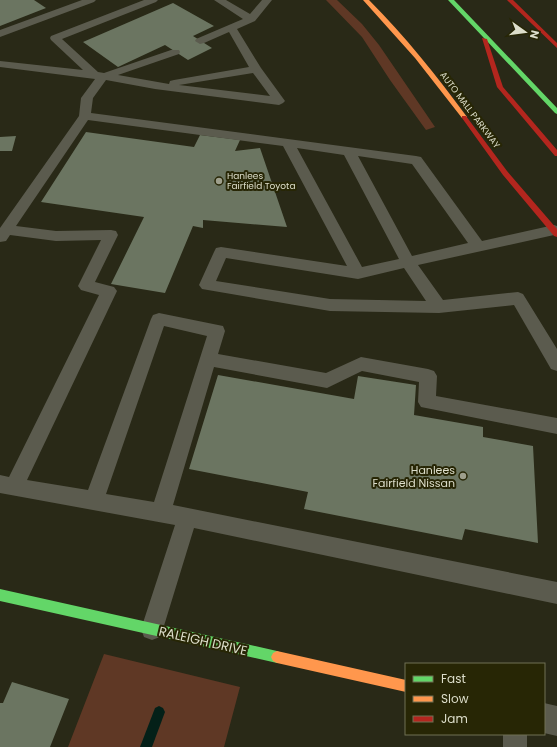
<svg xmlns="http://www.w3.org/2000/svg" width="557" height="747" viewBox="0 0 557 747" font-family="Poppins,sans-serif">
<rect width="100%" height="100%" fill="#292917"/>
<path fill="#5f3825" d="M 326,0 L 337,0 L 362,24 L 379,45 L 435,127 L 426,130 L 390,80 L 362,37 Z
M 104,654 L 240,687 L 224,747 L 68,747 Z"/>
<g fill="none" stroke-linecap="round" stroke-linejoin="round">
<path fill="#042018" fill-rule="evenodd" d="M 159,706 L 163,708 L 165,712 L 152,747 L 140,747 L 155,708 Z"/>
</g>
<path fill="#6b7561" d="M 0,0 L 34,0 L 46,8 L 0,26 Z
M 173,3 L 214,26 L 193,36 L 212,48 L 188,60 L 165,45 L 118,67 L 83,42 Z
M 86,132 L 194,147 L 200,135 L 240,140 L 235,151 L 260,148 L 287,227 L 203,220 L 203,228 L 193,226 L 165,293 L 111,284 L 144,217 L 41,202 Z
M 16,136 L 12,151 L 0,151 L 0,137 Z
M 218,375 L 354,399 L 358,376 L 416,385 L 414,415 L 483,427 L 483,437 L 533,446 L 538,543 L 465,529 L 462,540 L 304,509 L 308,492 L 189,469 Z
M 12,682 L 69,699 L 50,747 L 0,747 L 0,703 L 3,703 Z"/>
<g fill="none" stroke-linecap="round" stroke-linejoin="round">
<path fill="#5b5b4e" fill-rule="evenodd" d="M 82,0 L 96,0 L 94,2 L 0,37 L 0,30 Z
M 144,0 L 158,0 L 156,2 L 62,39 L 98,72 L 104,73 L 171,50 L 179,50 L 180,52 L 179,54 L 118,75 L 169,84 L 170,81 L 174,80 L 249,67 L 229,32 L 204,43 L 200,44 L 195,41 L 196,39 L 243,19 L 214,0 L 226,0 L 250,14 L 262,0 L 272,0 L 255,21 L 237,29 L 261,68 L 285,101 L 283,103 L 279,105 L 155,89 L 106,80 L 93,98 L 91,113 L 416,156 L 421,157 L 482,241 L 554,225 L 557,226 L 557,234 L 554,235 L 418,265 L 443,300 L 518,292 L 523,294 L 557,349 L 557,371 L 551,369 L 514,305 L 439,313 L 330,311 L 202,289 L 199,285 L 214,252 L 216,248 L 221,247 L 347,266 L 283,146 L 88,120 L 16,226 L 56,231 L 111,230 L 116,231 L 118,235 L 95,282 L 114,287 L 117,291 L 27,480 L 88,490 L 151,319 L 153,315 L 159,313 L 223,326 L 225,331 L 218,354 L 326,373 L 361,357 L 428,369 L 434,371 L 437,376 L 436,396 L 557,418 L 557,434 L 421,407 L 418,402 L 419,382 L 362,371 L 327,388 L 214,367 L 173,505 L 557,582 L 557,604 L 194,528 L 163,629 L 160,637 L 152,640 L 144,637 L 141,629 L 175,525 L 0,493 L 0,475 L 9,477 L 99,295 L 81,290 L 78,286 L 101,240 L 56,241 L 10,235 L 6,241 L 0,242 L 0,228 L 79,116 L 81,98 L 95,79 L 0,67 L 0,61 L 83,70 L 51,40 L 50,38 L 51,36 ZM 253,73 L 270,96 L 179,85 ZM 297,148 L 344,155 L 399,259 L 362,267 ZM 358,156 L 412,164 L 468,243 L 412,256 ZM 226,258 L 358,279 L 404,268 L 426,301 L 330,299 L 216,281 ZM 164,326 L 207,336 L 154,502 L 106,494 Z
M 503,734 L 527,734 L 527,747 L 503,747 Z"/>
<path fill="#5b5b4e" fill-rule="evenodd" d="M 544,703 L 557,706 L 557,736 L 544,733 Z"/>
<path fill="#63d668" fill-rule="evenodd" d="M 448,0 L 454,0 L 557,108 L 557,114 L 555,113 Z
M 0,589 L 277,651 L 281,653 L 283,657 L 281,661 L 277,663 L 0,601 Z"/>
<path fill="#ff974d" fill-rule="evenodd" d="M 363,0 L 369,0 C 405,36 437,76 467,117 L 466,118 L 462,118 L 415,58 Z
M 277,651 L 406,680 L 406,692 L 277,663 L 273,661 L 271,657 L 273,653 Z"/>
<path fill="#b3261e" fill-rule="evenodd" d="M 507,0 L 513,0 L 557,43 L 557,48 Z
M 482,38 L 487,39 L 503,87 L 557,150 L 557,156 L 555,156 L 497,87 Z
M 462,116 L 466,116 L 507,171 L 557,229 L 557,237 L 554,236 L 503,175 L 462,118 Z"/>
</g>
<g fill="#9e9f8c" stroke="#272605" stroke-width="1.5">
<circle cx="219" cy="181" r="4"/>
<circle cx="463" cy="476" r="4"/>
</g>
<g text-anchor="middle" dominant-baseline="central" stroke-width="4" stroke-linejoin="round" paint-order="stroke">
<g font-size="9" fill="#dddecb" stroke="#272605">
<text transform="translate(470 110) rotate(53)">AUTO MALL PARKWAY</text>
</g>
<g font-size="9" fill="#dddecb" stroke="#272605" text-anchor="start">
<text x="227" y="176">Hanlees<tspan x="227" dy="10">Fairfield Toyota</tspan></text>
</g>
<g font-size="11" fill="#dddecb" stroke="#272605" text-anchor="end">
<text x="455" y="470">Hanlees<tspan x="455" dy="13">Fairfield Nissan</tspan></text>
</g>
<g font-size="13" fill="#dddecb" stroke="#272605">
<text transform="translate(203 641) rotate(13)">RALEIGH DRIVE</text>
</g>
</g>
<rect x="405" y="663" width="140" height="72" fill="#272605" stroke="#707054"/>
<rect x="413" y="676" width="20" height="6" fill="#63d668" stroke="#707054"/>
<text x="441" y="683" font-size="12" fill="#dddecb">Fast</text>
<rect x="413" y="696" width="20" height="6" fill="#ff974d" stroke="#707054"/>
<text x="441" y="703" font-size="12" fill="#dddecb">Slow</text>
<rect x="413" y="716" width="20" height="6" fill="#b3261e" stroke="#707054"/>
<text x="441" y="723" font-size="12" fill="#dddecb">Jam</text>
<g transform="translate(525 32) rotate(104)" stroke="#272605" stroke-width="3" paint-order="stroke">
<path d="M0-3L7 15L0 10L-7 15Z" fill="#dddecb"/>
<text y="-6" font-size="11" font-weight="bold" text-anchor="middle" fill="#dddecb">N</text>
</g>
</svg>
